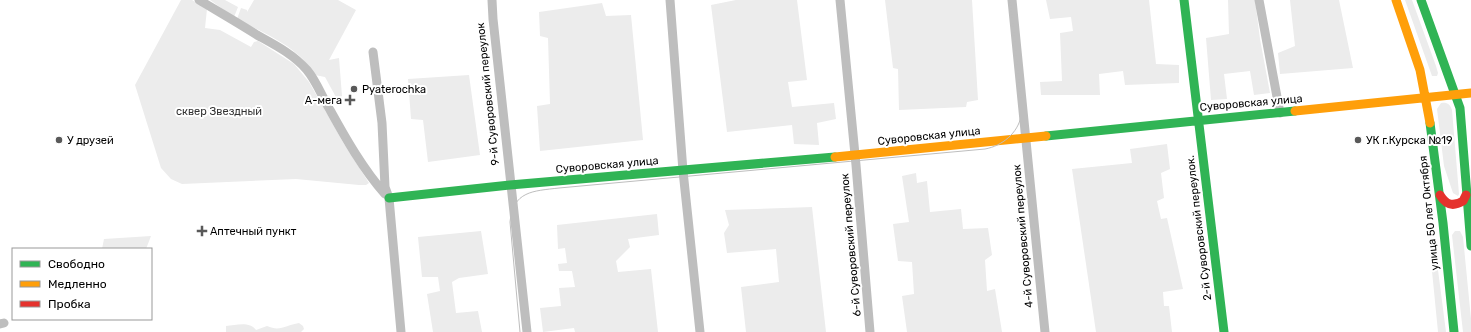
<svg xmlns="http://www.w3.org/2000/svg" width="1471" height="332" viewBox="0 0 1471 332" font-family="Rubik,sans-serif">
<rect width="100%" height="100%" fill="#fff"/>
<path fill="#ececec" d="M 181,0 L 192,0 L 207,9 L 205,28 L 220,30 L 251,47 L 254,42 L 258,41 L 294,64 L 309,82 L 344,144 L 369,183 L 366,185 L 359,185 L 296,179 L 182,184 L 171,179 L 161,168 L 135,85 Z
M 210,0 L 225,0 L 238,7 L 234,17 Z
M 254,0 L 338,0 L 356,10 L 329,60 L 339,58 L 342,96 L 337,99 L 325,77 L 315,75 C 310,68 305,60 297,54 C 280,39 257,30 237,19 L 241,8 L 247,10 L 247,12 Z
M 736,0 L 797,0 L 807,80 L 788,82 L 792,107 L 834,103 L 836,119 L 817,123 L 819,145 L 794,144 L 792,125 L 727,132 L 711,5 Z
M 885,0 L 972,0 L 978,100 L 967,102 L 966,107 L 899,110 L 898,69 L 893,68 Z
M 1046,0 L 1149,0 L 1156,64 L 1179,65 L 1179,83 L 1125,85 L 1123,71 L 1099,74 L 1100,95 L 1041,95 L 1040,82 L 1062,81 L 1060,33 L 1073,31 L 1071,17 L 1050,19 Z
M 1228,0 L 1255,0 L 1260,39 L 1270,93 L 1254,95 L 1250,71 L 1224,74 L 1227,99 L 1211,100 L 1206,38 L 1229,34 Z
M 1290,0 L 1339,0 L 1353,68 L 1280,74 L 1278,53 L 1295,46 Z
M 1405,0 L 1412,0 L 1436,66 L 1438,73 L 1437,76 L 1432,76 Z
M 602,3 L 606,16 L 631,15 L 643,140 L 540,151 L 537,106 L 550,104 L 548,38 L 540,36 L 539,12 Z
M 469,75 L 480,155 L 428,162 L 423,120 L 411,119 L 408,79 Z
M 1441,103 C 1447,102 1450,104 1452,110 L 1459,194 L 1458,196 L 1453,193 L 1444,166 L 1437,109 Z
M 1167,144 L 1170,169 L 1161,173 L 1164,198 L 1157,201 L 1161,219 L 1167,218 L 1183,289 L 1163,292 L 1164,306 L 1169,306 L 1172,332 L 1096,332 L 1072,169 L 1132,163 L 1130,149 Z
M 916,173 L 917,183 L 927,181 L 930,212 L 961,209 L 963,229 L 988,228 L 992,255 L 985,260 L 987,291 L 995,289 L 1002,332 L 907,332 L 902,296 L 914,294 L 912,262 L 898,261 L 893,224 L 909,222 L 902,176 Z
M 812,207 L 826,332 L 746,332 L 741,287 L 779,282 L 776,249 L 727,253 L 724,233 L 729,225 L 725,210 Z
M 657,214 L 659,235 L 628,239 L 630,247 L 616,261 L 618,272 L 651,269 L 658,332 L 575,332 L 574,328 L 543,332 L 540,308 L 561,306 L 559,288 L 575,287 L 572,271 L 559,271 L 558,264 L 567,263 L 565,248 L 558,249 L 557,225 Z
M 481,231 L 488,274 L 459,278 L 452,282 L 456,313 L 478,311 L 482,332 L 433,332 L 427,294 L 440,291 L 438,277 L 422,277 L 418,237 Z
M 1455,231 L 1460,231 L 1463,237 L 1471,319 L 1471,332 L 1463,332 L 1452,235 Z
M 151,236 L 146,249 L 102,249 L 104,239 Z
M 1438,270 L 1446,332 L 1438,332 L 1432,271 Z
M 299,323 L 303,326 L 304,329 L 301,332 L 226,332 L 226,326 C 236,325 250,321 256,330 L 267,326 C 280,332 286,325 299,323 Z"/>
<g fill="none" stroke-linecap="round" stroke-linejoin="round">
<path stroke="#bebebe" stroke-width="9" d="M 199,0 C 219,12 238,23 257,35 C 275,45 293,54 307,70 C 317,82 322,97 330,110 C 346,139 363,169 385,194
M 492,0 L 493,19 L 527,332
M 670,0 L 683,171 L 700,332
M 840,0 L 856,165 L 870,332
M 1012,0 L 1045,332
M 1259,0 L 1280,113
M 373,52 L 382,123 L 385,187 L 389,198 L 401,332
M 0,324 L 4,323"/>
<path stroke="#30b455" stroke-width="9" d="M 1184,0 L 1224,332
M 1421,0 L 1460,108 L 1471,246
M 1430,123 L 1443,223 L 1454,332
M 1046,136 L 1295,111
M 389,198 L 510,185 L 835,157"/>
<path stroke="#ff9f0a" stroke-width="9" d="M 1396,0 L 1420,70 L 1430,123
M 1295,111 L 1471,93
M 835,157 L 1046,136"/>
<path stroke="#e5322d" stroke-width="9" d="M 1440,195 C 1446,205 1453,207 1463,201 L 1466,195"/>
<path stroke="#bebebe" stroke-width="1" d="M 520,332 L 510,222 C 513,191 533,191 559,188 L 985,149 C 1002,146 1018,133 1021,116 C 1022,110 1021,105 1021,99 L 1010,0"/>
</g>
<g fill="#595959" stroke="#fff" stroke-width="1.5">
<circle cx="354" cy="89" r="4"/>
<path d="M348 94h4v4h4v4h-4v4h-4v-4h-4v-4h4z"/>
<circle cx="59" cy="140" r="4"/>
<circle cx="1358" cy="140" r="4"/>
<path d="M200 225h4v4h4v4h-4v4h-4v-4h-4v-4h4z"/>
</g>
<g text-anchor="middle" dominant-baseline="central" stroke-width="4" stroke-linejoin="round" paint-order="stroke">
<g font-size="11" fill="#000" stroke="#fff" text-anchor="start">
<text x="362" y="89">Pyaterochka</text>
<text x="342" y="100" text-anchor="end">А-мега</text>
<text x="67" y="140">У друзей</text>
<text x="1366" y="140">УК г.Курска №19</text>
<text x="210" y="231">Аптечный пункт</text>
</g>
<g font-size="11" fill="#000" stroke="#fff">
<text transform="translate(488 94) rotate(-96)">9-й Суворовский переулок</text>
<text transform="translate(1251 103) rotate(-5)">Суворовская улица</text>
<text transform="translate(929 136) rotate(-6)">Суворовская улица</text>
<text transform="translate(607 165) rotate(-5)">Суворовская улица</text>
<text transform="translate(1429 213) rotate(-96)">улица 50 лет Октября</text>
<text transform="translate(1199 228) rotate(-97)">2-й Суворовский переулок.</text>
<text transform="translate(1023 236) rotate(-95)">4-й Суворовский переулок</text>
<text transform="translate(851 245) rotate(-95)">6-й Суворовский переулок</text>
</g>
<g font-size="11" fill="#333" stroke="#fff">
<text x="219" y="111">сквер Звездный</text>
</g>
</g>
<rect x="12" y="248" width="140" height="72" fill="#ffffff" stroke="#999999"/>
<rect x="20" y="261" width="20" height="6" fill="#30b455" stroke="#999999"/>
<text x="48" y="268" font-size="12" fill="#000000">Свободно</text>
<rect x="20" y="281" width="20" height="6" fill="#ff9f0a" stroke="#999999"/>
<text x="48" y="288" font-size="12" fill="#000000">Медленно</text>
<rect x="20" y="301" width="20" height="6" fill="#e5322d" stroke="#999999"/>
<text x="48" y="308" font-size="12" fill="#000000">Пробка</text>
</svg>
